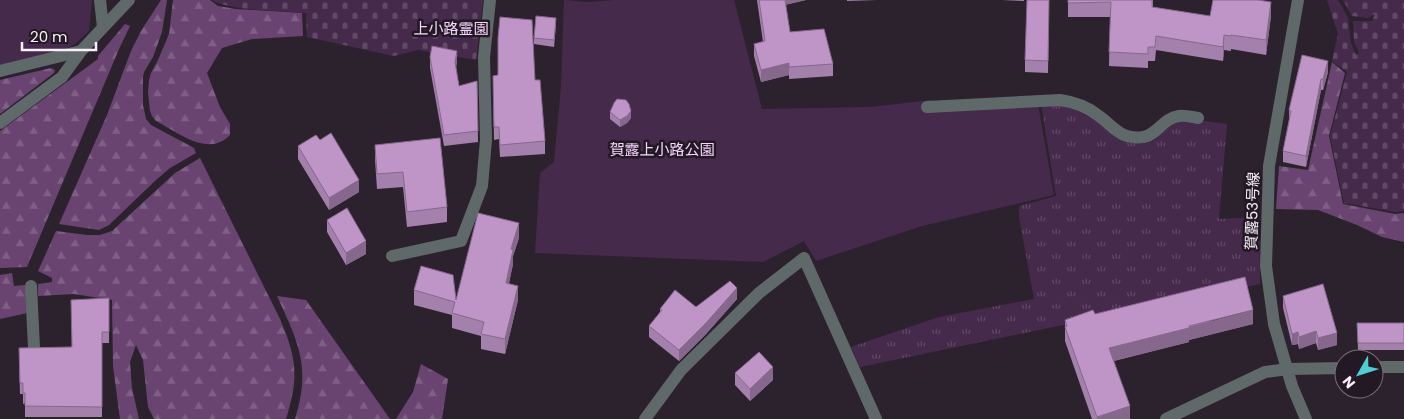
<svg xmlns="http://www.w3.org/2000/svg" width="1404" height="419" viewBox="0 0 1404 419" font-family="Poppins,'Noto Sans JP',sans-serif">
<defs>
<pattern id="grass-tufts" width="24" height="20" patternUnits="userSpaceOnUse" patternTransform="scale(1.25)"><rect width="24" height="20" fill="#462a4c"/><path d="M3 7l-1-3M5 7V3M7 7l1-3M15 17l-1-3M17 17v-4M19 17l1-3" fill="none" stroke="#614967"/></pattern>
<pattern id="forest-firs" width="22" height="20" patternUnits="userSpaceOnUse" patternTransform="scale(1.25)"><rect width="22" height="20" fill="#694471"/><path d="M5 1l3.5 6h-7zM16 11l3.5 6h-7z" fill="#7f5f86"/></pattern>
<pattern id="cemetery-stones" width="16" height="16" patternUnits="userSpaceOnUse" patternTransform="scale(1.25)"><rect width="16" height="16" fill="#462a4c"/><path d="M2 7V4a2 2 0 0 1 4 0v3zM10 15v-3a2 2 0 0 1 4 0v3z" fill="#614967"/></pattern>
</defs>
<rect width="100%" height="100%" fill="#2c222e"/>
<path fill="url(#grass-tufts)" d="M 1041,104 L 1064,104 L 1082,110 L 1128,139 L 1172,123 L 1197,120 L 1227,124 L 1219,219 L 1259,217 L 1260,284 L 860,367 L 851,347 L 939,317 L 1034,299 L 1019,217 L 1019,206 L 1056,196 Z"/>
<path fill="url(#forest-firs)" d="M 161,0 L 167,0 L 162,32 L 153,57 L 144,72 L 143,77 L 143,105 L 146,119 L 151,125 L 194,148 L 196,153 L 170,168 L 156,180 L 109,225 L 99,230 L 59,224 L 107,115 L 131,51 L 141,31 Z
M 173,0 L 210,0 L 218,6 L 236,9 L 302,13 L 303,36 L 252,39 L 222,48 L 207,73 L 220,107 L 230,124 L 230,135 C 209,158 177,132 156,121 L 152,116 L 150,111 L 148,93 L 149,80 L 151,73 L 158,60 L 169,34 Z
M 125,24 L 130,26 L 119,49 L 27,267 L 0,268 L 0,131 L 98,59 L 98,56 Z
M 1332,62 L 1345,73 L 1329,136 L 1343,204 L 1395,214 L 1404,213 L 1404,242 L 1382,237 L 1357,225 L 1318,210 L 1276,209 L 1279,166 L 1308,170 Z
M 51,68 L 55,70 L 54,73 L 0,114 L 0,80 Z
M 200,158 L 280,319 C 297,359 299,377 286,419 L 154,419 L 148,407 L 143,360 L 136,345 L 130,362 L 132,388 L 139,419 L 120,419 L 113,366 L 112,300 L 74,294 L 38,296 L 38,284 L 52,282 L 52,278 L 38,271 L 56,231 L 87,235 L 100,235 L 112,231 L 175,173 Z
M 12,273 L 14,286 L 26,285 L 27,313 L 0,319 L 0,275 Z
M 277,296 L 306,300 L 390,419 L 295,419 C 311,367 299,344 277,296 Z
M 421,364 L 448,379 L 442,419 L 396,419 L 413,392 Z"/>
<path fill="url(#cemetery-stones)" d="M 212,0 L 483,0 L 476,60 L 418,50 L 394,56 L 307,37 L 306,13 C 284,11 229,11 212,0 Z
M 1327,0 L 1338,0 L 1348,18 L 1351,43 L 1356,55 L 1359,53 L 1354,42 L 1353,21 L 1372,21 L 1375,14 L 1368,18 L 1352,16 L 1343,0 L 1404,0 L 1404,211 L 1395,212 L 1344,203 L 1330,136 L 1347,72 L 1332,61 L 1338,34 Z"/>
<path fill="#462a4c" d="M 0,0 L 92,0 L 89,31 L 76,43 L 64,50 L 0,65 Z
M 564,0 L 588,2 L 614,0 L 734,0 L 762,109 L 869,107 L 932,100 L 932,110 L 1038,104 L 1054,195 L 922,226 L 816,261 L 804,241 L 763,262 L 535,253 L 540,173 L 554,162 L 561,86 Z"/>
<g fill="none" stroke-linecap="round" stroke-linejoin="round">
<path stroke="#606969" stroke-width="12" d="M 100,0 L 103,27
M 1298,0 L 1269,166 L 1266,266 L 1274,324 L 1292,386 L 1306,419
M 0,71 L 81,51 L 129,0
M 927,107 L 1060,100 C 1075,102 1087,106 1099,116 C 1108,122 1116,133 1127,136 C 1157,144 1158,119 1179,116 C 1185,115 1192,117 1198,118
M 0,123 L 62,77 L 81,51
M 392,256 L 461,241 L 482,186 L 486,140 L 484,57 L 490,0
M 31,286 L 34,348
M 1374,367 L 1404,367
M 645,419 L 681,370 L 759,293 L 804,258 L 876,419
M 1166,419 L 1265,372 L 1288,369 L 1344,368"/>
</g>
<path fill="#a480ac" d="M 757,0 L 806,0 L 785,5 L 790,32 L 833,64 L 833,76 L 789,79 L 789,75 L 761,82 L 754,56 L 754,44 L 763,42 Z
M 847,0 L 877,0 L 847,1 Z
M 1002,0 L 1024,0 L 1024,1 Z
M 1049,0 L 1048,73 L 1025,72 L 1025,60 Z
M 1068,0 L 1153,0 L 1153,7 L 1210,16 L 1271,16 L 1266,55 L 1231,49 L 1231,51 L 1224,50 L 1223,61 L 1156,50 L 1155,61 L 1148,61 L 1148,68 L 1109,66 L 1110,17 L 1068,17 Z
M 556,25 L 554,47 L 534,44 L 534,38 Z
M 430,57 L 457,62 L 456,67 L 459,86 L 477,81 L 478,142 L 444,146 L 430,68 Z
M 1328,72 L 1323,90 L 1321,90 L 1306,167 L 1283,162 L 1283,151 L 1289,121 L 1289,110 Z
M 493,76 L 535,80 L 545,141 L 545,154 L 500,157 L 499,139 L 494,140 Z
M 610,112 L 631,118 L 627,123 L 620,127 L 610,119 Z
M 375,145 L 447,207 L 447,222 L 407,227 L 403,187 L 377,189 L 375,160 Z
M 298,146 L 359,192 L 329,210 L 298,159 Z
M 327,220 L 366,254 L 346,265 L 327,232 Z
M 519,238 L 513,256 L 513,264 L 509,283 L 518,300 L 505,354 L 481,349 L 481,336 L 452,328 L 452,315 L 414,305 L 414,290 L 456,300 Z
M 1283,296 L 1337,345 L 1318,350 L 1316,343 L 1299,349 L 1298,344 L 1292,345 L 1283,308 Z
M 109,298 L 109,343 L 102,343 L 102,417 L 25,417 L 25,403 L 23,404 L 23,394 L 20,394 L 19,359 L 71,347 Z
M 737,299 L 706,334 L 679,361 L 649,337 L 649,326 L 660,312 L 660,309 L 696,307 Z
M 1095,314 L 1253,324 L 1189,340 L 1189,342 L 1114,361 L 1130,419 L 1092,419 L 1065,341 L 1065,320 Z
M 1357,323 L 1404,323 L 1404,350 L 1358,350 Z
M 735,373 L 773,380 L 750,401 L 735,385 Z"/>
<path fill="#86688c" d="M 783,0 L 806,0 L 783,5 Z
M 1271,2 L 1271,16 L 1266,55 L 1266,40 Z
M 1224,35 L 1224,50 L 1223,61 L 1223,47 Z
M 457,51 L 457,62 L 455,73 L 455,62 Z
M 1328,61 L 1328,72 L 1323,90 L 1323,79 Z
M 789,63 L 789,75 L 761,82 L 761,70 Z
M 1321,79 L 1321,90 L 1306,167 L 1306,156 Z
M 631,111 L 631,118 L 627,123 L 620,127 L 620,120 Z
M 359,180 L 359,192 L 329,210 L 329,198 Z
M 519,223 L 519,238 L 513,256 L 513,264 L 506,297 L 506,283 L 511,249 Z
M 366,241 L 366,254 L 346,265 L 346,253 Z
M 518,286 L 518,300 L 505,354 L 505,339 Z
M 737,288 L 737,299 L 706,334 L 679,361 L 679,350 Z
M 1253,310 L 1253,324 L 1189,340 L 1189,342 L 1109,362 L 1109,348 Z
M 1316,331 L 1316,343 L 1299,349 L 1299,337 Z
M 1298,332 L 1298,344 L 1292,345 L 1292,334 Z
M 1337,333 L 1337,345 L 1318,350 L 1318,338 Z
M 773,367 L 773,380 L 750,401 L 750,389 Z
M 1130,406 L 1130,419 L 1097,419 L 1097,417 Z"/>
<path fill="#bf95c8" stroke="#86688c" d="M 759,0 L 785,0 L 790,32 L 824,29 L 833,64 L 789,67 L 789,63 L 761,70 L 754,44 L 765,41 Z
M 1027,0 L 1049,0 L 1048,61 L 1025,60 Z
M 1068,0 L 1152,0 L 1152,7 L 1210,16 L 1213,0 L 1258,0 L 1271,2 L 1266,40 L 1231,35 L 1231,36 L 1224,35 L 1223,47 L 1156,36 L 1155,47 L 1148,47 L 1148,54 L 1109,52 L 1111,2 L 1068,3 Z
M 536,16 L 556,18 L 554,40 L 534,38 Z
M 500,17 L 532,20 L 535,80 L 540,80 L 545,141 L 500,145 L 499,127 L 494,127 L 493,76 L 498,75 L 498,38 Z
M 432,46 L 457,51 L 455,62 L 459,86 L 477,81 L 478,131 L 444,135 L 430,57 Z
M 1302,55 L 1328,61 L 1323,79 L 1321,79 L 1306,156 L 1283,151 L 1291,111 L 1289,110 Z
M 617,99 L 626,100 L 629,104 L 631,111 L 627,116 L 620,120 L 610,112 L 614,103 Z
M 331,133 L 359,180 L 329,198 L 298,146 L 316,135 L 320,140 Z
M 440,138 L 447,207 L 407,212 L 403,172 L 377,174 L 375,145 Z
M 347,208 L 366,241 L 346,253 L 327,220 Z
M 478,213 L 519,223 L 511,249 L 513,250 L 506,283 L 518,286 L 505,339 L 481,334 L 484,322 L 452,313 L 455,302 L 414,290 L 421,266 L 453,275 L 456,300 Z
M 1245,277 L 1253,310 L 1189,326 L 1189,328 L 1109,348 L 1130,406 L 1097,417 L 1065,327 L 1067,326 L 1065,320 L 1093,310 L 1095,314 Z
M 730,281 L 737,288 L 706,323 L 679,350 L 649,326 L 662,310 L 660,309 L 675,290 L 696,307 Z
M 1323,284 L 1337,333 L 1318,338 L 1316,331 L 1299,337 L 1298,332 L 1292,334 L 1283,296 Z
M 109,298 L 109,332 L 102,332 L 102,407 L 25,406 L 25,393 L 23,393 L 23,383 L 20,383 L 19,348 L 72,347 L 71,300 Z
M 1357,323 L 1404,323 L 1404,343 L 1358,343 Z
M 759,352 L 773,367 L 750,389 L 735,373 Z"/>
<g text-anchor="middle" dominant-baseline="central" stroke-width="5" stroke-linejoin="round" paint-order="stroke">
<g font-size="15" fill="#f7d4fe" stroke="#221924">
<text x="451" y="28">上小路霊園</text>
<text x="662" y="149">賀露上小路公園</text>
</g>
<g font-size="15" fill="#f8f1f9" stroke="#221924">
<text transform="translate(1252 211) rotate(-88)">賀露53号線</text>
</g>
</g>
<g transform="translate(1359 374) rotate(231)"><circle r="24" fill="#221924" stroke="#786f79"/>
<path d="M0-4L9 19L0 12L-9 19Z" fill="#51ccd3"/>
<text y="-8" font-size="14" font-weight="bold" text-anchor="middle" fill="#f8f1f9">N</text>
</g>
<path d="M22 42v8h74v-8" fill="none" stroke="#f8f1f9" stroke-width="2.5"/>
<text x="30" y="42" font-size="15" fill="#f8f1f9" stroke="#221924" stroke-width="4" paint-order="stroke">20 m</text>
</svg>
